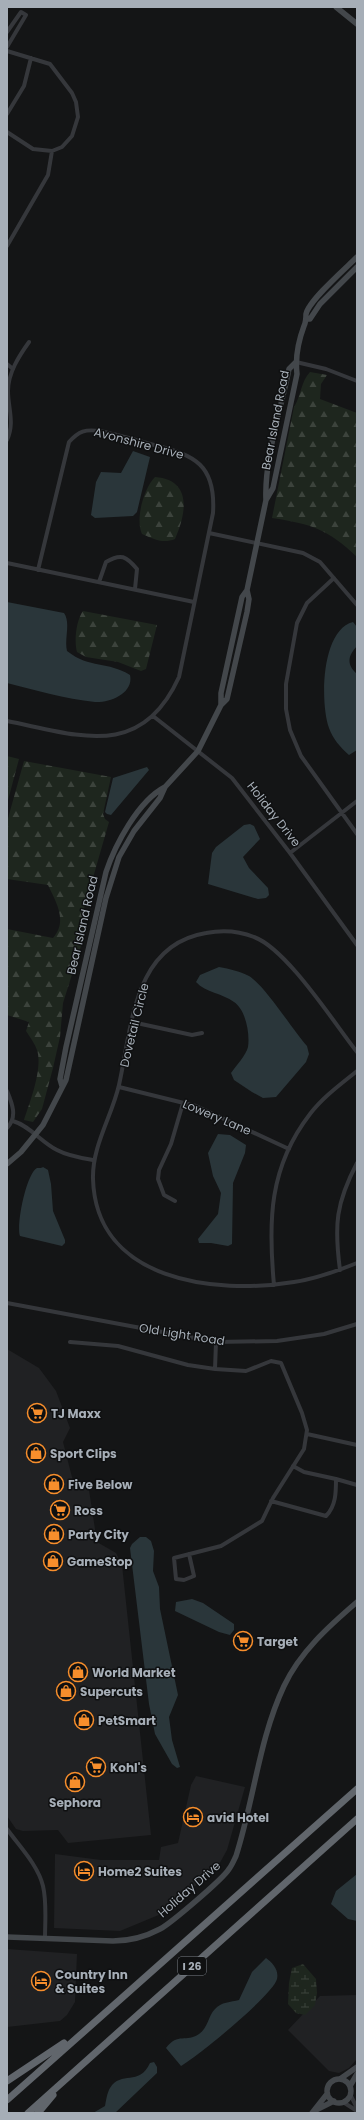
<svg xmlns="http://www.w3.org/2000/svg" width="364" height="2120" viewBox="0 0 364 2120" font-family="Poppins,sans-serif">
<defs>
<pattern id="forest-firs" width="22" height="20" patternUnits="userSpaceOnUse"><rect width="22" height="20" fill="#1e261e"/><path d="M5 1l3.5 6h-7zM16 11l3.5 6h-7z" fill="#3c433c"/></pattern>
<pattern id="wetland-marsh" width="20" height="14" patternUnits="userSpaceOnUse"><rect width="20" height="14" fill="#1e261e"/><path d="M1 5h8M5 5V1M11 12h8M15 12V8" fill="none" stroke="#3c433c"/></pattern>
</defs>
<rect width="100%" height="100%" fill="#141516"/>
<path fill="#202123" d="M 7,1349 L 39,1368 L 56,1391 L 70,1428 L 63,1442 L 73,1481 L 83,1484 L 89,1490 L 97,1542 L 116,1553 L 122,1565 L 151,1835 L 68,1843 L 58,1830 L 23,1831 L 16,1829 L 7,1816 Z
M 196,1776 L 245,1787 L 227,1850 L 217,1868 L 161,1914 L 120,1931 L 54,1928 L 55,1854 L 101,1860 L 159,1860 L 161,1847 L 178,1843 L 191,1785 Z
M 7,1949 L 77,1954 L 75,2002 L 67,2015 L 60,2021 L 7,2027 Z
M 357,1995 L 357,2059 L 349,2068 L 339,2073 L 329,2071 L 288,2030 L 320,1996 Z"/>
<path fill="url(#forest-firs)" d="M 310,372 L 327,375 L 321,384 L 320,399 L 357,413 L 357,557 C 328,529 311,524 272,518 L 294,407 C 301,396 301,381 310,372 Z
M 155,477 C 193,480 186,514 175,539 C 163,544 153,539 142,534 C 135,519 144,488 155,477 Z
M 83,611 L 157,625 L 146,669 L 141,671 L 118,662 L 86,657 L 77,652 C 74,641 76,621 83,611 Z
M 7,756 L 19,759 L 7,804 Z
M 24,761 L 111,777 L 103,814 L 105,819 L 109,822 L 84,909 L 81,946 L 63,1003 L 60,1037 L 53,1068 L 42,1109 L 33,1122 L 24,1120 C 30,1102 43,1068 37,1050 C 35,1044 30,1037 26,1031 L 29,1022 L 7,1015 L 7,929 L 53,938 C 68,921 56,902 48,885 L 7,879 L 7,822 Z"/>
<path fill="url(#wetland-marsh)" d="M 303,1964 L 316,1979 L 317,1993 L 315,2005 L 305,2015 L 296,2013 L 288,2004 L 289,1983 L 292,1968 Z"/>
<path fill="#2a363a" d="M 133,451 L 150,457 L 137,512 L 133,516 L 95,518 L 91,515 L 96,482 L 101,472 L 121,473 Z
M 7,602 L 64,613 C 71,623 64,639 67,651 C 90,669 108,661 130,675 C 134,693 110,703 95,702 C 65,699 35,690 7,683 Z
M 353,622 L 357,627 L 357,646 C 348,656 346,664 357,674 L 357,750 L 349,755 C 340,747 333,739 329,728 C 320,703 321,630 353,622 Z
M 147,767 L 149,770 L 111,815 L 107,814 L 105,812 L 113,778 Z
M 250,824 L 254,826 L 260,839 L 243,857 L 249,868 L 268,888 L 269,895 L 266,898 L 258,899 L 208,884 L 212,853 L 216,847 L 244,825 Z
M 219,967 C 230,969 239,971 249,976 C 265,986 292,1029 307,1046 L 309,1054 L 306,1062 L 276,1097 L 263,1098 L 252,1092 L 234,1080 L 231,1073 C 236,1066 246,1055 248,1047 C 250,1034 246,1010 234,1002 C 222,993 206,993 196,982 L 200,975 Z
M 218,1134 L 230,1135 L 246,1145 L 245,1153 L 233,1183 L 232,1244 L 228,1246 L 211,1243 L 199,1243 L 198,1239 L 218,1214 L 221,1193 L 213,1176 L 208,1153 Z
M 43,1167 L 48,1170 L 51,1184 L 53,1211 L 65,1240 L 65,1243 L 62,1246 L 20,1236 C 16,1226 26,1174 37,1168 C 38,1168 43,1168 43,1167 Z
M 140,1537 L 146,1537 L 151,1541 L 154,1551 L 153,1571 L 159,1587 L 160,1609 L 178,1695 L 169,1717 L 172,1740 L 180,1767 L 177,1768 L 172,1764 L 155,1734 L 149,1704 L 130,1548 L 132,1544 Z
M 192,1599 L 203,1603 L 234,1624 L 234,1630 L 230,1635 L 219,1632 L 175,1611 L 176,1602 Z
M 357,1874 L 357,1921 L 348,1919 L 331,1904 L 336,1891 Z
M 266,1958 C 273,1963 279,1970 277,1979 C 273,1995 197,2057 181,2066 L 166,2048 C 178,2032 186,2043 199,2034 C 208,2028 208,2016 215,2009 C 221,2002 231,2002 239,2000 L 252,1972 Z
M 154,2062 L 157,2067 L 157,2073 L 115,2113 L 93,2113 L 105,2106 C 106,2101 107,2093 110,2088 C 121,2070 139,2087 150,2063 Z"/>
<g fill="none" stroke-linecap="round" stroke-linejoin="round">
<path stroke="#35373b" stroke-width="4" d="M 7,32 L 21,12 L 26,15 L 7,47
M 7,51 L 50,64 L 72,93 L 76,102 L 78,117 L 72,136 L 62,147 L 52,151 L 33,149 L 7,132
M 7,114 L 24,86 L 31,58
M 7,246 L 48,175 L 52,151
M 296,362 L 326,369 L 357,381
M 7,364 L 13,369
M 7,440 C 15,423 8,408 8,391 C 8,373 19,356 29,342
M 209,533 L 303,553 L 320,562 L 357,605
M 7,563 L 194,602
M 334,578 L 307,603 L 297,623 L 286,684 L 286,709 L 290,730 L 301,756 L 357,834
M 99,582 L 106,562 C 121,553 126,556 137,569 L 135,589
M 153,716 L 232,778 L 290,853 L 357,945
M 7,721 C 78,735 141,761 179,677 L 213,513 C 216,465 195,455 154,445 C 136,440 118,435 100,431 C 85,429 79,431 69,442 L 38,570
M 290,853 L 357,801
M 132,1022 L 192,1035 L 202,1033
M 357,1052 C 334,1023 287,949 254,937 C 239,931 222,930 206,933 C 133,945 132,1027 119,1085 C 112,1116 92,1146 93,1179 C 96,1281 215,1295 294,1282 C 316,1279 337,1271 357,1263
M 119,1087 L 196,1106 L 289,1149
M 7,1091 C 12,1103 18,1117 7,1128
M 13,1121 C 30,1126 41,1142 57,1150 C 68,1156 81,1158 93,1160
M 175,1201 L 164,1195 L 158,1179 L 159,1170 L 171,1144 L 183,1103
M 340,1270 C 334,1225 336,1203 357,1163
M 274,1285 C 268,1221 269,1167 310,1114 C 323,1097 341,1084 357,1071
M 7,1303 L 216,1342 L 277,1341 L 324,1334 L 357,1324
M 70,1342 L 118,1346 L 188,1365 L 215,1369
M 307,1434 L 357,1445
M 293,1466 L 304,1472 L 336,1479
M 271,1501 L 326,1516 C 336,1506 336,1492 336,1479 L 357,1485
M 189,1554 L 194,1576 L 184,1580 L 176,1579 L 174,1558 L 221,1546 L 262,1521 L 273,1498 L 304,1449 L 307,1430 L 302,1413 L 281,1363 L 271,1361 L 246,1371 L 215,1369 L 216,1342
M 7,1829 C 19,1846 38,1865 43,1886 C 47,1903 45,1921 45,1938
M 350,2094 L 357,2108
M 343,2102 L 357,2111"/>
<path stroke="#43474b" stroke-width="5.5" d="M 336,7 L 357,24
M 307,319 L 310,319 L 320,304 L 357,267
M 266,500 L 273,488 L 297,374 C 295,357 298,342 304,326 C 306,322 306,319 306,314 C 309,300 346,268 357,257
M 221,705 L 221,693 L 242,597 L 247,590
M 62,1086 L 60,1079 L 66,1047 L 106,872 C 115,845 138,801 165,787
M 7,1164 L 21,1152 L 43,1125 L 66,1080 L 106,898 L 119,857 L 134,831 L 160,798 L 165,787 L 198,751 L 221,705 L 227,699 L 247,612 L 249,599 L 247,590 L 266,500 C 264,460 281,409 289,369 L 296,362
M 7,1937 L 113,1941 C 129,1941 145,1937 160,1929 C 170,1924 223,1879 229,1869 C 232,1865 234,1860 236,1856 C 254,1800 259,1739 284,1686 C 300,1652 329,1626 357,1602
M 340,2079 L 357,2067
M327 2091a12 12 0 1 1 24 0a12 12 0 1 1-24 0Z
M 350,2086 L 357,2074
M 316,2110 L 334,2101
M 312,2113 L 327,2094"/>
<path stroke="#61666c" stroke-width="7" d="M 7,2081 L 64,2043
M 7,2100 L 357,1789
M 28,2113 L 357,1819
M 38,2113 L 53,2095"/>
</g>
<defs>
<symbol id="supermarket-ring" viewBox="-11 -11 22 22"><circle r="9.5" fill="#0f1011" stroke="#f78e2c" stroke-width="1.5"/><path d="M-6-5.5h2.5l.6 2H6L4.5 2H-2.5L-4.4-4H-6ZM-1.5 3.2a1.3 1.3 0 1 0 .1 0ZM3 3.2a1.3 1.3 0 1 0 .1 0Z" fill="#f78e2c"/></symbol>
<symbol id="shop-ring" viewBox="-11 -11 22 22"><circle r="9.5" fill="#0f1011" stroke="#f78e2c" stroke-width="1.5"/><path d="M-5-2.5h2.3a2.7 3.5 0 0 1 5.4 0H5L5.5 6h-11ZM-1.5-2.5h3a1.5 2.3 0 0 0-3 0Z" fill="#f78e2c"/></symbol>
<symbol id="hotel-ring" viewBox="-11 -11 22 22"><circle r="9.5" fill="#0f1011" stroke="#f78e2c" stroke-width="1.5"/><path d="M-6-4.5h1.5V1H6V5H4.5V3h-9V5H-6ZM-4 0a1.8 1.8 0 1 1 3.6 0ZM.5 0V-2.5h3Q6-2.5 6 0Z" fill="#f78e2c"/></symbol>
</defs>
<g fill-rule="evenodd">
<use href="#supermarket-ring" x="26" y="1402" width="22" height="22"/>
<use href="#shop-ring" x="25" y="1442" width="22" height="22"/>
<use href="#shop-ring" x="43" y="1473" width="22" height="22"/>
<use href="#supermarket-ring" x="49" y="1499" width="22" height="22"/>
<use href="#shop-ring" x="43" y="1523" width="22" height="22"/>
<use href="#shop-ring" x="42" y="1550" width="22" height="22"/>
<use href="#supermarket-ring" x="232" y="1630" width="22" height="22"/>
<use href="#shop-ring" x="67" y="1661" width="22" height="22"/>
<use href="#shop-ring" x="55" y="1680" width="22" height="22"/>
<use href="#shop-ring" x="73" y="1709" width="22" height="22"/>
<use href="#supermarket-ring" x="85" y="1756" width="22" height="22"/>
<use href="#shop-ring" x="64" y="1771" width="22" height="22"/>
<use href="#hotel-ring" x="182" y="1806" width="22" height="22"/>
<use href="#hotel-ring" x="73" y="1860" width="22" height="22"/>
<use href="#hotel-ring" x="30" y="1970" width="22" height="22"/>
</g>
<g text-anchor="middle" dominant-baseline="central" stroke-width="3" stroke-linejoin="round" paint-order="stroke">
<rect fill="#0f1011" stroke="#797f85" stroke-width="1" x="178" y="1957" width="28" height="18" rx="3"/>
<g font-size="11" font-weight="bold" fill="#a6aeb7">
<text x="192" y="1966">I 26</text>
</g>
<g font-size="12" fill="#a6aeb7" stroke="#0f1011">
<text transform="translate(275 420) rotate(-79)">Bear Island Road</text>
<text transform="translate(139 443) rotate(15)">Avonshire Drive</text>
<text transform="translate(274 814) rotate(52)">Holiday Drive</text>
<text transform="translate(82 925) rotate(-77)">Bear Island Road</text>
<text transform="translate(134 1025) rotate(-76)">Dovetail Circle</text>
<text transform="translate(217 1117) rotate(23)">Lowery Lane</text>
<text transform="translate(182 1334) rotate(9)">Old Light Road</text>
<text transform="translate(189 1889) rotate(-41)">Holiday Drive</text>
</g>
<g font-size="12" font-weight="bold" fill="#a6aeb7" stroke="#0f1011" text-anchor="start">
<text x="51" y="1413">TJ Maxx</text>
<text x="50" y="1453">Sport Clips</text>
<text x="68" y="1484">Five Below</text>
<text x="74" y="1510">Ross</text>
<text x="68" y="1534">Party City</text>
<text x="67" y="1561">GameStop</text>
<text x="257" y="1641">Target</text>
<text x="92" y="1672">World Market</text>
<text x="80" y="1691">Supercuts</text>
<text x="98" y="1720">PetSmart</text>
<text x="110" y="1767">Kohl's</text>
<text x="75" y="1802" text-anchor="middle">Sephora</text>
<text x="207" y="1817">avid Hotel</text>
<text x="98" y="1871">Home2 Suites</text>
<text x="55" y="1974">Country Inn<tspan x="55" dy="14">&amp; Suites</tspan></text>
</g>
</g>
<rect width="364" height="2120" fill="none" stroke="#a6aeb7" stroke-width="16"/>
</svg>
